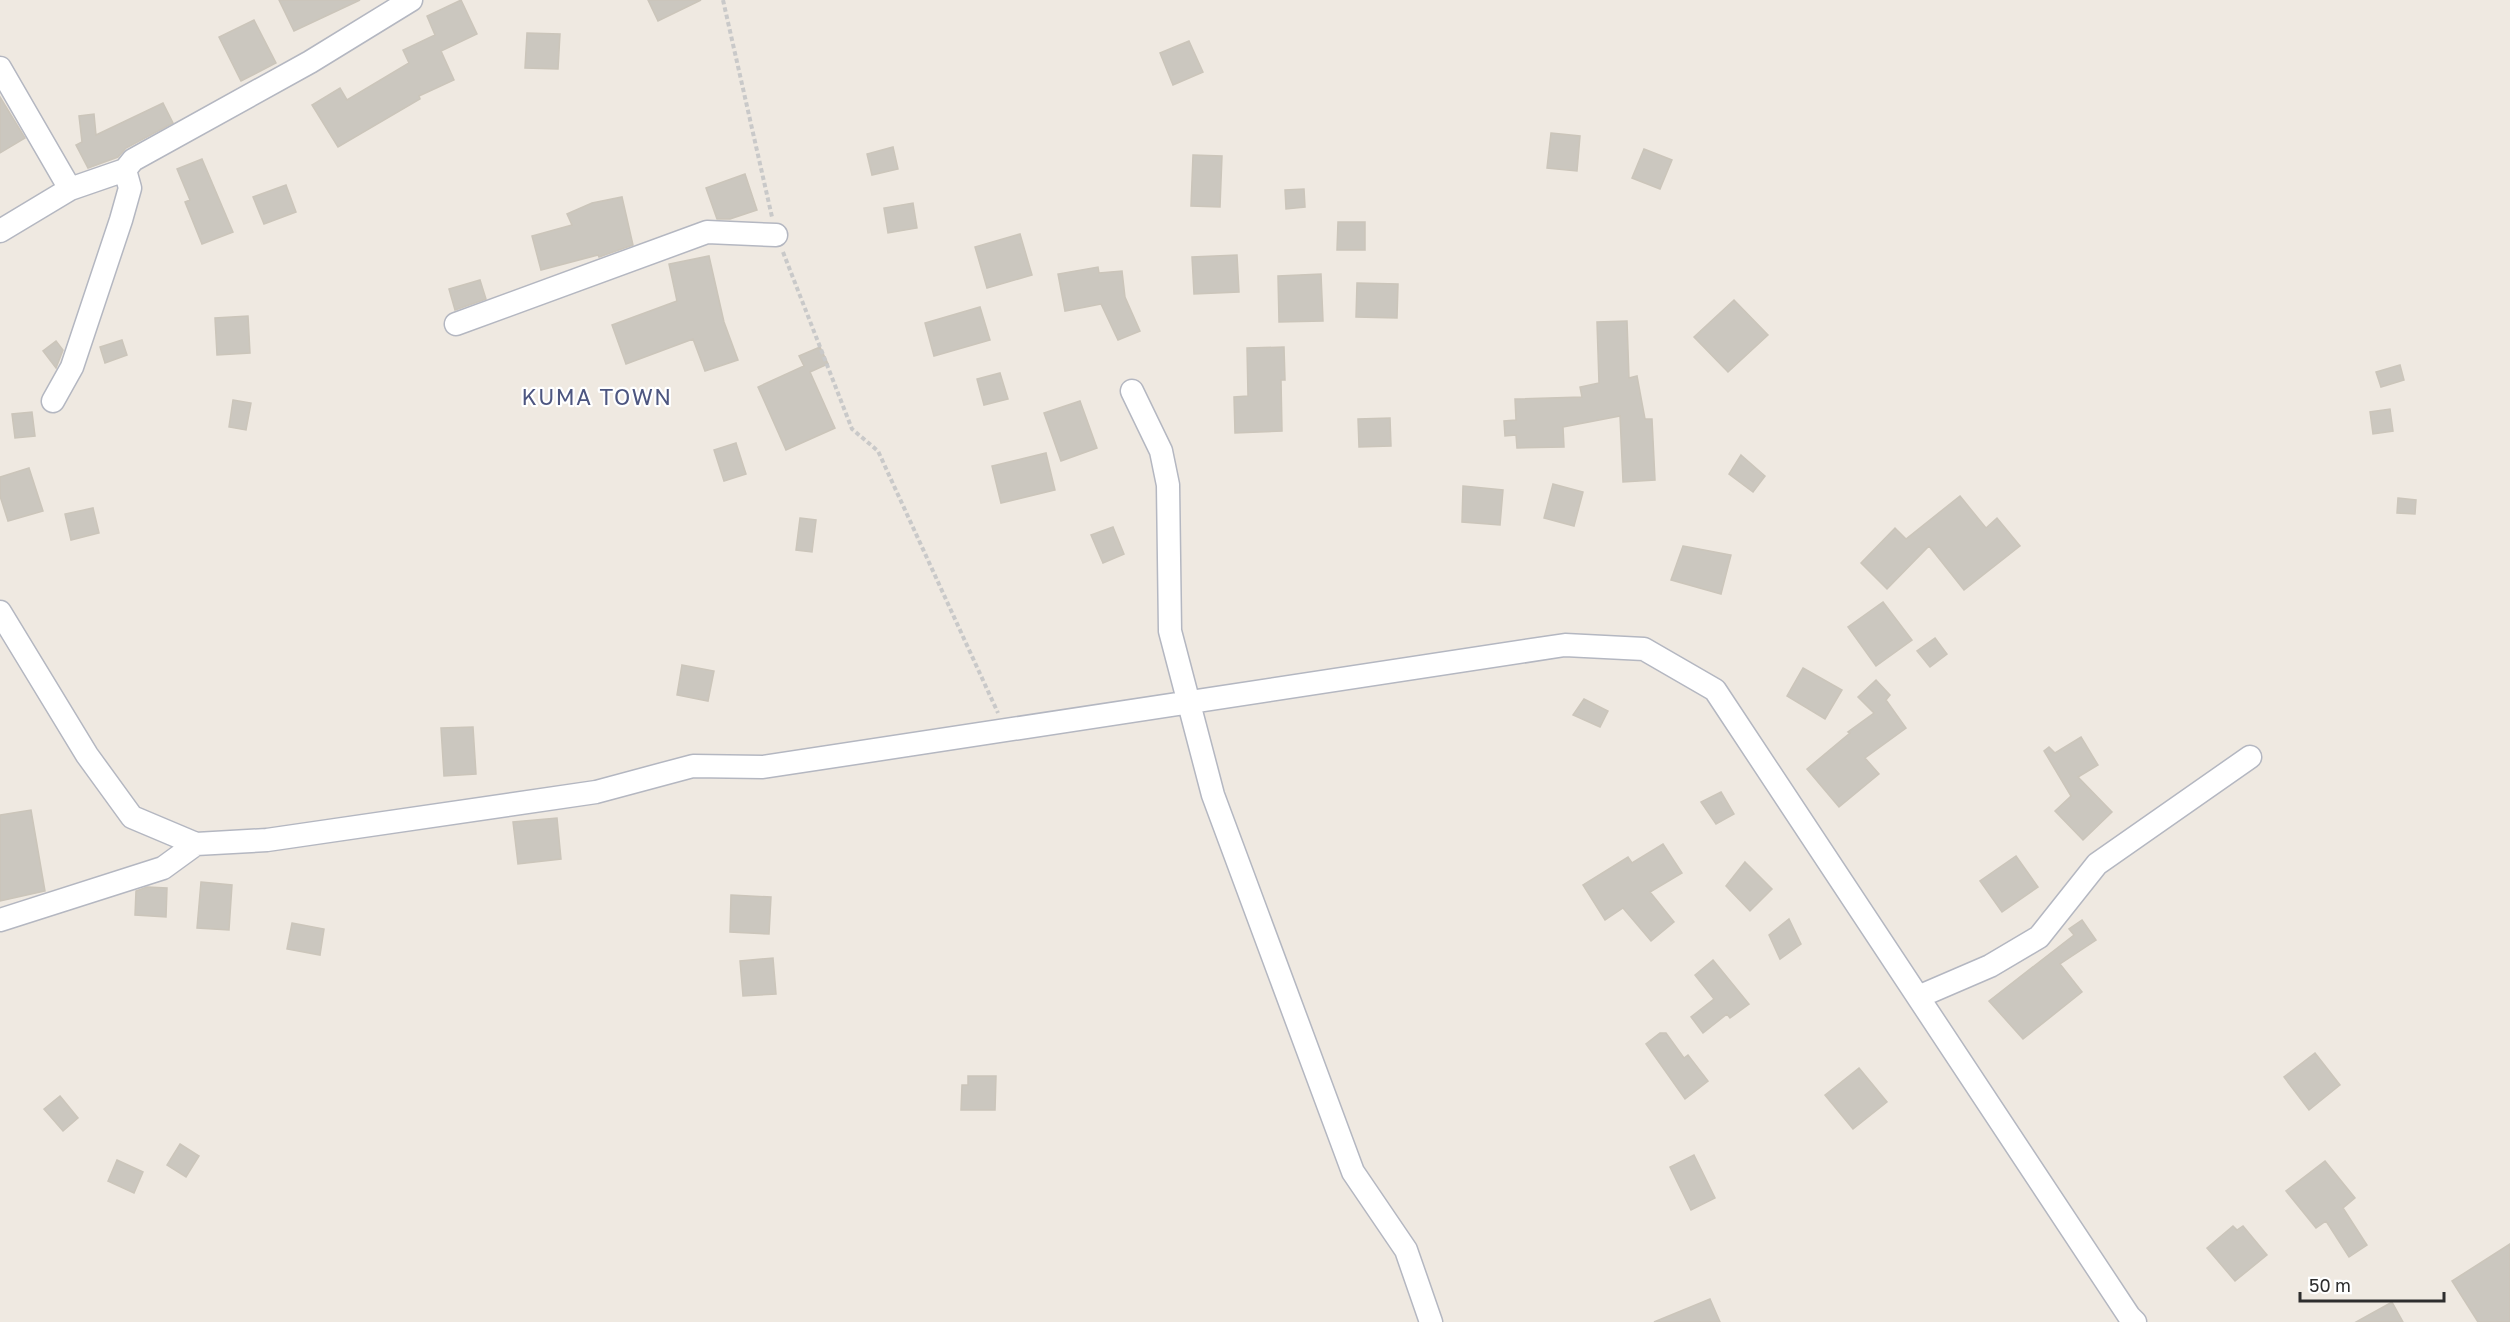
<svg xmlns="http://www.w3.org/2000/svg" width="2510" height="1322" viewBox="0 0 2510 1322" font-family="'Golos Text',sans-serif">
<rect width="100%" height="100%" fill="#efe9e1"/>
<path fill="#cbc7bf" stroke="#cbc5ba" stroke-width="1.5" d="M 279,0 L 360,0 L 294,31 Z
M 461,0 L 477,34 L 441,51 L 454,80 L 419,96 L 420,99 L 338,147 L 312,105 L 340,88 L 347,100 L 409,63 L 403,50 L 435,35 L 427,16 Z
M 648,0 L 701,0 L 658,21 Z
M 254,20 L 276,63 L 241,81 L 219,37 Z
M 527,33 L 560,34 L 558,69 L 525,68 Z
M 1189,41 L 1203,72 L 1173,85 L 1160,53 Z
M 0,97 L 25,138 L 0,153 Z
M 163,103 L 173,123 L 126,148 L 118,157 L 88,168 L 76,145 L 82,142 L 79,116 L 94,114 L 96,135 Z
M 1551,133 L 1580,136 L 1577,171 L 1547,168 Z
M 893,147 L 898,169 L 872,175 L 867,154 Z
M 1644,149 L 1672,160 L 1660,189 L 1632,178 Z
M 1193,155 L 1222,156 L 1220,207 L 1191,206 Z
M 202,159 L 233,232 L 202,244 L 185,202 L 190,200 L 177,169 Z
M 745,174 L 757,210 L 730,219 L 717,219 L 706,188 Z
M 286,185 L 296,212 L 264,224 L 253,197 Z
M 1304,189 L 1305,207 L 1286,209 L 1285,190 Z
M 622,197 L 633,245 L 599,257 L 598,255 L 541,270 L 532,236 L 572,225 L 567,214 L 592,203 Z
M 913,203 L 917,228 L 888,233 L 884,208 Z
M 1338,222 L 1365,222 L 1365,250 L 1337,250 Z
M 1020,234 L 1032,275 L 987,288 L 975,247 Z
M 1237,255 L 1239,292 L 1194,294 L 1192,257 Z
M 709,256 L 724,322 L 738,360 L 705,371 L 693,339 L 626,364 L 612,325 L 677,301 L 669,264 Z
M 1098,267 L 1099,273 L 1122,271 L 1125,297 L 1140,331 L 1118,340 L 1101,304 L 1065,311 L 1058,274 Z
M 1321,274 L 1323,321 L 1279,322 L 1278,276 Z
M 480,280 L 486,299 L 455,310 L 449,289 Z
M 1357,283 L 1398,284 L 1397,318 L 1356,317 Z
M 1734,300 L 1768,335 L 1728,372 L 1694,337 Z
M 980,307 L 990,340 L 934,356 L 925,323 Z
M 248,316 L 250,353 L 217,355 L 215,318 Z
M 1627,321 L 1629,378 L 1637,376 L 1645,419 L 1652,419 L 1655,480 L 1623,482 L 1620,416 L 1563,427 L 1564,447 L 1517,448 L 1516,435 L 1505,436 L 1504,421 L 1516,420 L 1515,399 L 1582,397 L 1580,387 L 1599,383 L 1597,322 Z
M 122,340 L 127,355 L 105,363 L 100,347 Z
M 56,341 L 63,350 L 56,368 L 43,351 Z
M 820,347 L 828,364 L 810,372 L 835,428 L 786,450 L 758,387 L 804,366 L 799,356 Z
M 1284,347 L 1285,380 L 1281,380 L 1282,431 L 1235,433 L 1234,397 L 1248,396 L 1247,348 Z
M 2400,365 L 2404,380 L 2381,387 L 2376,372 Z
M 1000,373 L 1008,399 L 984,405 L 977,379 Z
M 233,400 L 251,403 L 246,430 L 229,427 Z
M 1080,401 L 1097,448 L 1061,461 L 1044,413 Z
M 2390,409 L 2393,431 L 2373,434 L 2370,412 Z
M 32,412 L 35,436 L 15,438 L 12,414 Z
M 1390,418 L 1391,446 L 1359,447 L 1358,419 Z
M 736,443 L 746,474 L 724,481 L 714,450 Z
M 1046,453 L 1055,490 L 1001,503 L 992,466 Z
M 1741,455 L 1765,476 L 1753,492 L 1729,474 Z
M 29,468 L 43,511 L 8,521 L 0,496 L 0,477 Z
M 1553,484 L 1583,492 L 1574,526 L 1544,518 Z
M 1463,486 L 1503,490 L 1500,525 L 1462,522 Z
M 1960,496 L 1986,528 L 1997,518 L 2020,546 L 1964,590 L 1929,546 L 1887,589 L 1861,563 L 1895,528 L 1906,539 Z
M 2398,498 L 2416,500 L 2415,514 L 2397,513 Z
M 93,508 L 99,533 L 71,540 L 65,514 Z
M 800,518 L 816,520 L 812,552 L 796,550 Z
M 1113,527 L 1124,554 L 1103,563 L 1091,535 Z
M 1683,546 L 1731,555 L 1721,594 L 1671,580 Z
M 1883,602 L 1912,640 L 1876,666 L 1848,627 Z
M 1935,638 L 1947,654 L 1930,667 L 1917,651 Z
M 682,665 L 714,671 L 708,701 L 677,695 Z
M 1803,668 L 1842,690 L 1825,719 L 1787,696 Z
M 1876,680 L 1890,695 L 1886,700 L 1906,728 L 1865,758 L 1879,774 L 1839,807 L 1807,769 L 1850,733 L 1848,732 L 1874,713 L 1858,697 Z
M 1584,699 L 1608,711 L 1600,727 L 1573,715 Z
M 473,727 L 476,774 L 444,776 L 441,728 Z
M 2081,737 L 2098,765 L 2078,777 L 2112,812 L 2083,840 L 2055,811 L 2071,796 L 2044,751 L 2049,747 L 2055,753 Z
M 1721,792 L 1734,814 L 1716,824 L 1701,802 Z
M 31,810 L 45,891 L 0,901 L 0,815 Z
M 557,818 L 561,859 L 518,864 L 513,822 Z
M 1663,844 L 1682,873 L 1650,892 L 1674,922 L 1651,941 L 1623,908 L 1605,920 L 1583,885 L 1628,857 L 1632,863 Z
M 2016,856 L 2038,887 L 2002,912 L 1980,881 Z
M 1745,862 L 1772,889 L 1750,911 L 1726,886 Z
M 201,882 L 232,885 L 229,930 L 197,928 Z
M 147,887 L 167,888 L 166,917 L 135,915 L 136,891 Z
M 731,895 L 771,897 L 769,934 L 730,932 Z
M 1789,919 L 1801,944 L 1780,959 L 1769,935 Z
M 2082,920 L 2096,940 L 2060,964 L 2082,992 L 2023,1039 L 1989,1001 L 2074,935 L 2069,929 Z
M 292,923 L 324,929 L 320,955 L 287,949 Z
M 773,958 L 776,994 L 743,996 L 740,961 Z
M 1713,960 L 1749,1004 L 1730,1018 L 1727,1014 L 1703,1033 L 1691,1017 L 1714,999 L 1695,975 Z
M 1660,1033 L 1666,1033 L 1684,1058 L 1688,1055 L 1708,1081 L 1685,1099 L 1646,1044 Z
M 2315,1053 L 2340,1085 L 2309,1110 L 2284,1077 Z
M 1859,1068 L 1887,1102 L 1853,1129 L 1825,1095 Z
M 968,1076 L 996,1076 L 995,1110 L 961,1110 L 962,1085 L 968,1085 Z
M 60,1096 L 78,1118 L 63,1131 L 44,1109 Z
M 180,1144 L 199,1156 L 186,1177 L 167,1165 Z
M 1694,1155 L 1715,1198 L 1691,1210 L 1670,1167 Z
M 117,1160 L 143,1172 L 134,1193 L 108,1181 Z
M 2325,1161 L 2355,1198 L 2343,1208 L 2367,1245 L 2349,1257 L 2326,1221 L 2316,1228 L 2286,1191 Z
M 2233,1226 L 2237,1230 L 2243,1226 L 2267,1255 L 2235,1281 L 2207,1248 Z
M 2510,1244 L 2510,1322 L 2478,1322 L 2452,1281 Z
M 1710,1299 L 1720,1322 L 1654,1322 Z
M 2392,1302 L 2403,1322 L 2356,1322 Z"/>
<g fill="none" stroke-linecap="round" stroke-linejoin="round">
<defs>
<path id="street" d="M 0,68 L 70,189
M 0,231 L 70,189 L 125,170 L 133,160 L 310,62 L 411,0
M 456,324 L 707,232 L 776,235
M 1132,391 L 1161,451 L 1168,485 L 1170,631 L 1213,795 L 1353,1172 L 1406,1250 L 1431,1322
M 53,401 L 72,367 L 121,220 L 130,188 L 125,170
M 0,612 L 87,755 L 132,817 L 196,844 L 267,840 L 596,792 L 693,766 L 763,767 L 1565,645 L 1644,649 L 1715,690 L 2129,1316 L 2135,1322
M 0,920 L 163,868 L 196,844
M 1918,997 L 1990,966 L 2039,937 L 2097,864 L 2250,757"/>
</defs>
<use href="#street" stroke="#b4b7c1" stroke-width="25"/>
<path stroke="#c9c9c9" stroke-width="4" stroke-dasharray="4.5 3" stroke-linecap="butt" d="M 723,0 L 772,217
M 783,252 L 852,429 L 878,451 L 998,713"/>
<use href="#street" stroke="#fff" stroke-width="22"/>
</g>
<g text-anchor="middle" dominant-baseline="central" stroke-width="4.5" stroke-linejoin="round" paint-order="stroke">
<g font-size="22" letter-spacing="1.5" fill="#4d5680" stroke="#fff">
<text x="597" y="396">KUMA TOWN</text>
</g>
</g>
<path d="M2300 1292v9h144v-9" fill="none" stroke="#2e2e2e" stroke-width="3"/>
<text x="2309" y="1292" font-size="18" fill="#2e2e2e" stroke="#ffffff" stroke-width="4.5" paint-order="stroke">50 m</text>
</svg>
